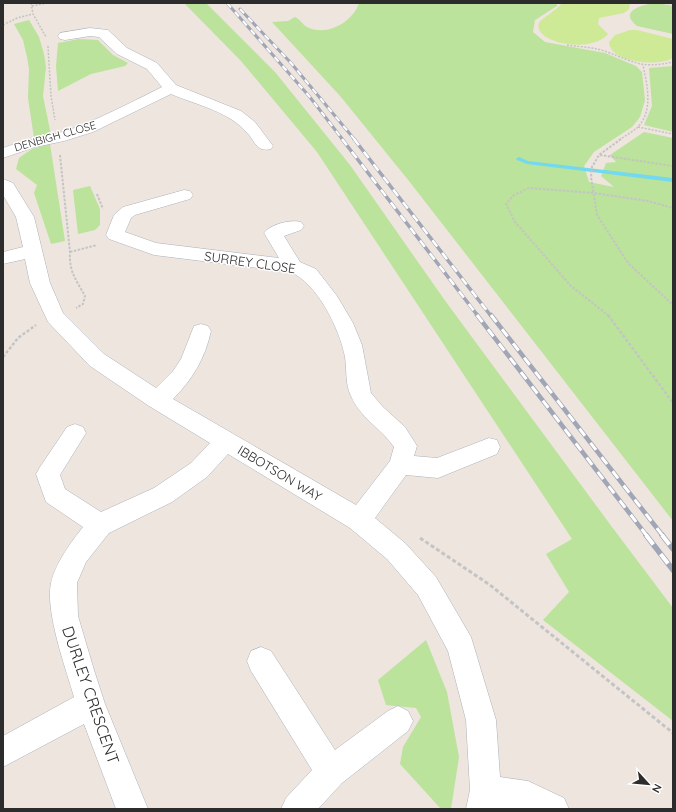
<svg xmlns="http://www.w3.org/2000/svg" width="676" height="812" viewBox="0 0 676 812" font-family="Quicksand,sans-serif">
<rect width="100%" height="100%" fill="#ede5de"/>
<path fill="#bbe39b" d="M 184,3 L 206,3 L 275,72 L 350,165 L 446,302 L 612,527 L 673,608 L 673,721 L 543,620 L 569,592 L 546,554 L 572,539 L 317,152 L 241,61 Z
M 359,3 L 557,3 L 557,6 L 535,20 L 533,32 L 545,42 L 605,53 L 636,66 L 642,72 L 645,100 L 640,117 L 632,127 L 594,152 L 584,166 L 589,182 L 614,187 L 601,176 L 606,163 L 616,162 L 610,155 L 644,132 L 673,138 L 673,521 L 409,181 L 341,97 L 272,22 L 288,21 L 295,17 C 300,19 303,25 307,27 C 327,37 353,22 359,3 Z
M 657,3 L 673,6 L 673,34 L 637,26 C 617,10 645,4 657,3 Z
M 29,20 L 39,37 L 44,54 L 46,67 L 43,96 L 51,135 L 34,138 L 28,98 L 29,69 L 27,57 L 23,40 L 14,24 Z
M 79,39 L 98,40 L 113,55 L 128,63 L 125,66 L 91,74 L 58,91 L 56,66 L 58,43 Z
M 673,66 L 673,132 L 644,125 L 652,106 L 649,68 Z
M 50,144 L 65,241 L 51,244 L 34,193 L 37,185 L 16,169 L 19,158 L 32,149 Z
M 90,186 L 100,209 L 100,225 L 95,230 L 78,234 L 73,190 Z
M 426,640 L 447,692 L 459,757 L 451,809 L 441,809 L 400,764 L 403,747 L 421,717 L 416,708 L 386,705 L 378,680 Z"/>
<path fill="#cfea97" d="M 562,3 L 629,3 L 630,4 L 629,9 L 624,13 L 599,18 L 598,24 L 608,34 C 590,55 532,42 539,23 C 541,19 557,10 562,3 Z
M 630,30 L 637,30 L 673,39 L 673,58 C 659,67 610,63 609,42 L 615,35 Z"/>
<g fill="none" stroke-linecap="round" stroke-linejoin="round">
<path fill="#73d9ee" fill-rule="evenodd" d="M 519,157 L 528,161 L 673,178 L 673,182 L 527,164 L 517,160 L 516,159 Z"/>
<defs>
<path id="minor" d="M 90,28 L 108,30 L 127,48 L 157,63 L 176,85 L 241,111 L 255,122 L 273,146 L 271,149 C 259,152 256,145 250,136 C 230,111 199,106 171,94 L 93,132 L 64,141 L 35,147 L 3,158 L 3,148 C 29,138 57,136 82,125 C 109,114 136,100 162,87 L 147,69 L 117,54 L 99,37 L 90,36 L 65,40 L 60,39 L 58,36 L 60,33 Z
M 3,179 L 13,183 L 34,217 L 50,283 L 63,313 L 104,354 L 156,388 L 173,371 L 181,359 L 194,326 L 201,324 L 208,326 L 211,331 C 205,358 193,379 173,399 L 356,505 L 390,461 L 394,447 C 381,428 360,418 351,396 C 345,384 347,370 345,357 C 340,330 317,282 290,272 L 154,255 L 109,239 L 106,235 L 114,215 L 123,207 L 184,190 L 190,191 L 193,195 L 190,199 L 135,215 L 131,218 L 125,232 L 156,243 L 279,258 L 264,233 C 270,224 292,219 301,222 L 304,226 L 301,230 L 284,236 L 300,262 L 316,269 L 337,296 L 353,323 L 362,345 L 371,393 L 383,407 L 405,427 L 417,446 L 414,456 L 437,458 L 489,438 L 497,440 L 500,447 L 497,454 L 438,478 L 406,475 L 375,518 L 405,543 L 436,577 L 471,637 L 496,720 L 500,777 L 528,781 L 564,798 L 569,809 L 498,808 L 498,809 L 466,809 L 470,790 L 466,720 L 448,651 L 418,595 L 387,559 L 350,528 L 228,454 L 207,477 L 172,502 L 109,533 L 86,562 L 77,583 L 78,616 L 94,670 L 105,704 L 148,809 L 116,809 L 84,724 L 3,767 L 3,736 L 74,697 C 66,669 45,612 51,583 C 55,564 71,542 83,527 L 46,502 L 36,474 L 40,467 L 67,427 L 75,424 L 83,427 L 86,433 L 60,475 L 65,489 L 101,512 L 154,488 L 191,463 L 210,443 L 149,406 L 90,366 L 48,322 L 30,283 L 25,259 L 3,264 L 3,252 L 23,247 L 16,217 L 3,195 Z
M 261,647 L 271,651 L 335,750 L 388,711 L 398,706 L 408,711 L 413,721 L 408,731 L 342,783 L 318,809 L 281,809 L 286,798 L 312,770 L 251,671 L 247,661 L 251,651 Z"/>
</defs>
<use href="#minor" stroke="#aeb2bc" stroke-width="1"/>
<path stroke="#c4c4c4" stroke-width="1.5" stroke-dasharray="2 1.5" stroke-linecap="butt" d="M 31,3 L 33,14 L 46,37
M 664,3 L 673,4
M 32,6 L 47,3
M 3,25 L 17,18 L 33,14
M 567,45 C 580,47 595,47 607,52 C 635,62 641,69 673,62
M 48,46 L 51,96 L 55,120
M 638,127 L 673,134
M 619,140 C 625,136 632,132 637,128 C 654,111 647,85 643,65"/>
<path stroke="#c4c4c4" stroke-width="2" stroke-dasharray="2.5 1.5" stroke-linecap="butt" d="M 621,139 L 599,155 L 592,167 L 591,177 L 597,215 L 628,263 L 673,305
M 60,155 L 70,252 C 69,273 76,279 85,296 L 83,304 L 76,308
M 600,155 L 673,166
M 97,194 L 103,209
M 70,252 L 97,245
M 609,316 L 571,286 L 515,222 L 506,204 L 514,195 L 529,188 L 594,193 L 648,201 L 673,208"/>
<path stroke="#c4c4c4" stroke-width="2.5" stroke-dasharray="3 2" stroke-linecap="butt" d="M 608,315 L 673,403
M 3,357 L 18,338 L 36,325"/>
<path stroke="#c4c4c4" stroke-width="3" stroke-dasharray="4 2.5" stroke-linecap="butt" d="M 420,538 L 490,585 L 673,733"/>
<use href="#minor" fill="#fff" fill-rule="evenodd"/>
<defs>
<path id="rail-far3" d="M 227,3 L 309,96 L 343,140
M 240,9 L 291,63 L 355,140"/>
<path id="rail-far2" d="M 342,139 L 478,316
M 354,139 L 491,316"/>
<path id="rail-far1" d="M 477,315 L 647,536
M 491,315 L 663,536"/>
<path id="rail" d="M 646,535 L 673,570
M 662,535 L 673,549"/>
</defs>
<use href="#rail-far3" stroke="#a1a6b6" stroke-width="3"/>
<use href="#rail-far2" stroke="#a1a6b6" stroke-width="3.5"/>
<use href="#rail-far1" stroke="#a1a6b6" stroke-width="4.5"/>
<use href="#rail" stroke="#a1a6b6" stroke-width="5.5"/>
<use href="#rail-far3" stroke="#fff" stroke-width="2" stroke-dasharray="6" stroke-linecap="butt"/>
<use href="#rail-far2" stroke="#fff" stroke-width="2.5" stroke-dasharray="8" stroke-linecap="butt"/>
<use href="#rail-far1" stroke="#fff" stroke-width="3" stroke-dasharray="9" stroke-linecap="butt"/>
<use href="#rail" stroke="#fff" stroke-width="4" stroke-dasharray="12" stroke-linecap="butt"/>
</g>
<g text-anchor="middle" dominant-baseline="central" stroke-width="3" stroke-linejoin="round" paint-order="stroke">
<g font-size="11" fill="#2c2c2c" stroke="#fff">
<text transform="translate(55 136) rotate(-16)">DENBIGH CLOSE</text>
</g>
<g font-size="13" fill="#2c2c2c" stroke="#fff">
<text transform="translate(250 262) rotate(8)">SURREY CLOSE</text>
<text transform="translate(280 473) rotate(31)">IBBOTSON WAY</text>
</g>
<g font-size="16" fill="#2c2c2c" stroke="#fff">
<text transform="translate(91 695) rotate(71)">DURLEY CRESCENT</text>
</g>
</g>
<rect width="676" height="812" fill="none" stroke="#2c2c2c" stroke-width="8"/>
<g transform="translate(648 784) rotate(117)" stroke="#ffffff" stroke-width="3" paint-order="stroke">
<path d="M0-3L7 15L0 10L-7 15Z" fill="#2c2c2c"/>
<text y="-6" font-size="11" font-weight="bold" text-anchor="middle" fill="#2c2c2c">N</text>
</g>
</svg>
